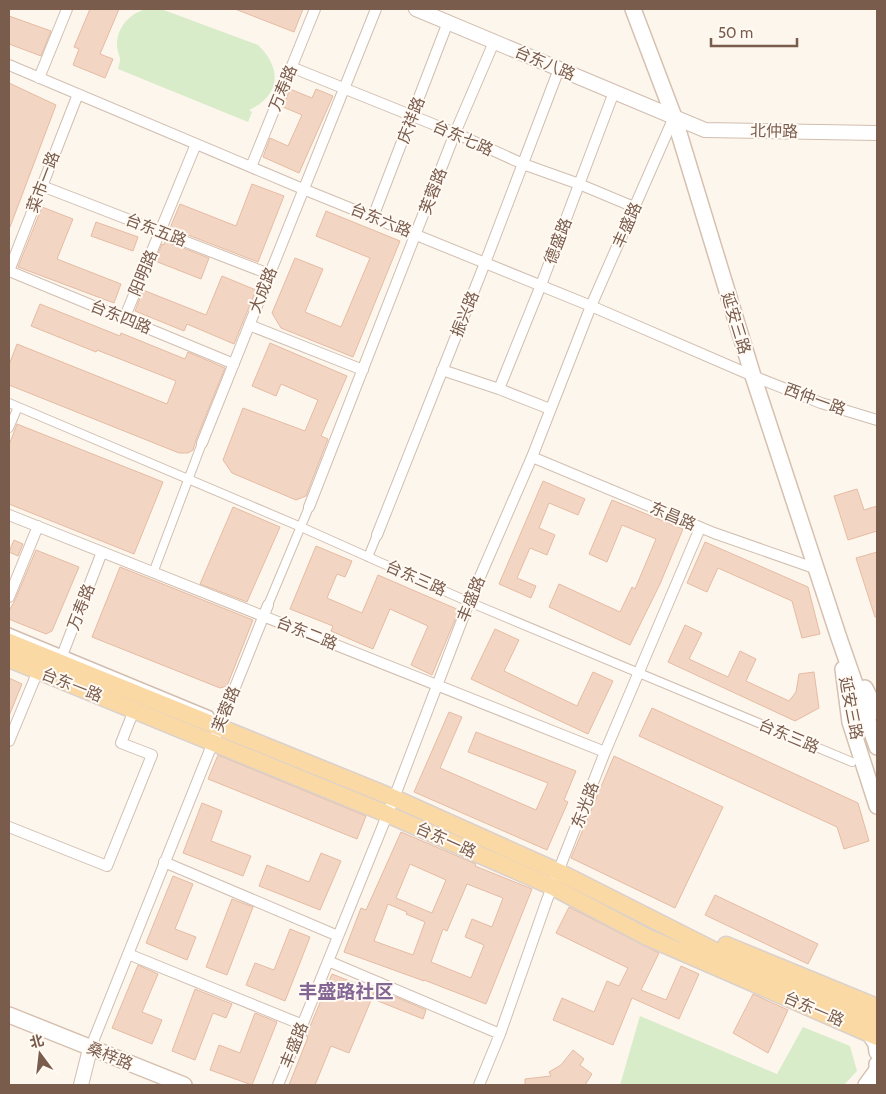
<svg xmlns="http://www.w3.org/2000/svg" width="886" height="1094" viewBox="0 0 886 1094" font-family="Cabin,'Noto Sans SC',sans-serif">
<rect width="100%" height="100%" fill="#fdf6ec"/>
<path fill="#d8ecc9" d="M 146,9 L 161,9 L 258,45 C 282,68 281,95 249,110 L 252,112 L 248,122 L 118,69 C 122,55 119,59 117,47 C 116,28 129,14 146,9 Z
M 640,1016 L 777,1074 L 803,1027 L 850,1046 L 857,1071 L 844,1085 L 620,1085 Z"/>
<path fill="#f3d5c3" stroke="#e6bba3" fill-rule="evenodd" d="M 90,9 L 119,9 L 100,54 L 113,59 L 105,78 L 73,65 L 79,49 L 74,47 Z
M 235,9 L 303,9 L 294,32 Z
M 9,16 L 51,31 L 41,56 L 9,44 Z
M 9,83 L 56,105 L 10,227 L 9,226 Z
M 290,89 L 312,98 L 316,89 L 333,96 L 299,173 L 263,157 L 270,138 L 288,146 L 302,115 L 283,107 Z
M 252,184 L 284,196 L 258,262 L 170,228 L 180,204 L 236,226 Z
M 42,207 L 73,219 L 57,259 L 121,284 L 114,303 L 18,267 Z
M 326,211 L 400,241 L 353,357 L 281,328 L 272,313 L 295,258 L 323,269 L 305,312 L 341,327 L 370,258 L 316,236 Z
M 96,222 L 138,237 L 133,251 L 91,236 Z
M 165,241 L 209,258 L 201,279 L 155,261 L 162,244 L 164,245 Z
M 222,276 L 256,290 L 234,344 L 187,324 L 184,331 L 135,311 L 143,290 L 206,315 Z
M 40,304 L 120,336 L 121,333 L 185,359 L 188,352 L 225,368 L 196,440 L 193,450 L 188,453 L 179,453 L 9,385 L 9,365 L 17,344 L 167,404 L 176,381 L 97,350 L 96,352 L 31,326 Z
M 270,343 L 347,376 L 321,436 L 328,439 L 306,496 L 296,500 L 232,473 L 223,460 L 243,408 L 305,431 L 318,400 L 281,384 L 276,396 L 252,386 Z
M 17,424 L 163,482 L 134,554 L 9,504 L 9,445 Z
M 543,481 L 585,499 L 578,515 L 549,503 L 539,528 L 555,535 L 547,555 L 530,548 L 517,578 L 536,586 L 531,598 L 499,584 Z
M 857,489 L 864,510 L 877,506 L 877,531 L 848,540 L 834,496 Z
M 612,500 L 683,529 L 660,584 L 630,645 L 549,607 L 559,584 L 620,612 L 632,587 L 635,589 L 656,539 L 622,525 L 607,562 L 589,554 Z
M 233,507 L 280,527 L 247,602 L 200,584 Z
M 14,540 L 23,544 L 18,556 L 9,552 Z
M 705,542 L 808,587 L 820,634 L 802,638 L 792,601 L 718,568 L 707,592 L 687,583 Z
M 316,546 L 352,561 L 345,577 L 337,574 L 327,598 L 362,613 L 378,575 L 459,610 L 432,675 L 411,665 L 428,626 L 390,609 L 373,649 L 331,631 L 333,626 L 290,609 Z
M 36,550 L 79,567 L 52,631 L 46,634 L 11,620 L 9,617 L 9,611 L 15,600 Z
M 877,552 L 877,617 L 875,617 L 856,558 Z
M 120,567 L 253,620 L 227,686 L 220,688 L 92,637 Z
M 685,625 L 702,633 L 689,659 L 728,677 L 740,651 L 756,659 L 746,681 L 789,701 L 796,692 L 799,674 L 814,672 L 819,708 L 795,721 L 668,662 Z
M 495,629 L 519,640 L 504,671 L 577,706 L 593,672 L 613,681 L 588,734 L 471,679 Z
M 9,678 L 22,684 L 9,716 Z
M 652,708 L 858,803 L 869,841 L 844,849 L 837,827 L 639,736 Z
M 449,712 L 462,717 L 440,768 L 536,810 L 548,783 L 468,752 L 476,732 L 576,771 L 564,800 L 568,802 L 547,850 L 414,792 Z
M 218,755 L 366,816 L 357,839 L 208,779 Z
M 614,756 L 723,807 L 675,908 L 571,858 Z
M 202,803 L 222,811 L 211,841 L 251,856 L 243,876 L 183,853 Z
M 401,832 L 476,864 L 475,866 L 532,889 L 486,1004 L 424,980 L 424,981 L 344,952 L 361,908 L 366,910 ZM 410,864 L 446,880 L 432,913 L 396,898 ZM 467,884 L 503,898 L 492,927 L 472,919 L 465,937 L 484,945 L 471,978 L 431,962 L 443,929 L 447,931 ZM 388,904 L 407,912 L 406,914 L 425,922 L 413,955 L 374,941 Z
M 321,853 L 341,861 L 320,910 L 259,886 L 267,865 L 309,882 Z
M 173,876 L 193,884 L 175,929 L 196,937 L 187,960 L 146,943 Z
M 715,895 L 818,944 L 808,964 L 705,915 Z
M 232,899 L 253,907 L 227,975 L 206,967 Z
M 569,907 L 659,953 L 641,990 L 666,1000 L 681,966 L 699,974 L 679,1019 L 632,998 L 613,1045 L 553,1020 L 562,998 L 594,1012 L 607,981 L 619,986 L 628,968 L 556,933 Z
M 290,929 L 310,937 L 285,1001 L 246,985 L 255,963 L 274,970 Z
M 138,965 L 158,974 L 142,1012 L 162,1020 L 152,1044 L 112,1028 Z
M 332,974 L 375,991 L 349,1053 L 331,1046 L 315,1085 L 289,1085 L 308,1037 L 306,1036 Z
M 195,989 L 232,1004 L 226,1018 L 213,1013 L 195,1060 L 172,1051 Z
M 382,991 L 426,1010 L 423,1019 L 378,1001 Z
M 753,994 L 788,1010 L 768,1053 L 733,1033 Z
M 255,1013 L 277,1022 L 252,1085 L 210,1070 L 219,1045 L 240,1053 Z
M 573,1050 L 584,1059 L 580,1065 L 592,1074 L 585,1085 L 525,1085 L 525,1079 L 551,1076 L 549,1072 L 561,1065 Z"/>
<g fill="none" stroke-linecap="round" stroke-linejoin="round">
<defs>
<path id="service" d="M 9,631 L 210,714 L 214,720"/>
<path id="pedestrian" d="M 9,403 L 301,527 L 469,602 L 852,762
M 9,428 L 18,407
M 368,557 L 377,535
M 153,573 L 202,443
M 268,605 L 309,507"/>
<path id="minor" d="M 9,65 L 303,189 L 591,306 L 753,376 L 821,403 L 877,420
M 291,67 L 455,133 L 523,164 L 579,184 L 634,207
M 39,78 L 67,9
M 78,94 L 9,271 L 234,364
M 251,167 L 315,9
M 42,186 L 269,274
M 373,217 L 448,22
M 124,319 L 196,144
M 249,325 L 363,370
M 442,370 L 499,389 L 550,409
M 499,389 L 541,285 L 614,92
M 202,443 L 376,9
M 532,457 L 714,533 L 817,569
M 309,507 L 455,133 L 494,42
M 9,515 L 605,752
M 377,535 L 485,263 L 559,69
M 9,597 L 38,526
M 60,661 L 102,552
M 9,741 L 40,666
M 9,827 L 107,866 L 152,755 L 121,743 L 134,710
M 164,862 L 338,936
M 128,954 L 303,1025
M 328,961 L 500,1034
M 90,1049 L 268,605
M 278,1085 L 394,798 L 469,602 L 532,457 L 591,306 L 674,117
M 479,1085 L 500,1034 L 547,900 L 605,752 L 700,528"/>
<path id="tertiary" d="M 416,9 L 705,130 L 877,133
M 81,1085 L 90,1049"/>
<path id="secondary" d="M 633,9 L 674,117 L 753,376 L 839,638 L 877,747
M 843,669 L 850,722 L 877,806
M 865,688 L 877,712
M 9,1015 L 184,1085
M 869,1033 L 876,1044 L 877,1052
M 866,1085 L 877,1070 L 877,1064"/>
<path id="primary" d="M 9,642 L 394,798 L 559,872 L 729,958 L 877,1023
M 9,659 L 387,814 L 553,887 L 647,937 L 877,1037
M 726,945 L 877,1007"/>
</defs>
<use href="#service" stroke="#d1beb0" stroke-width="8"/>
<use href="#pedestrian" stroke="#d1beb0" stroke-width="10"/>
<use href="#minor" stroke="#d1beb0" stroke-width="12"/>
<use href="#tertiary" stroke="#d1beb0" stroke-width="16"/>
<use href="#secondary" stroke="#d6c0b0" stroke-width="18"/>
<use href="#primary" stroke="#dad1cd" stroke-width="19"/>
<use href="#service" stroke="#fff" stroke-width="5"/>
<use href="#pedestrian" stroke="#fff" stroke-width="8"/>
<use href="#minor" stroke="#fff" stroke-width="10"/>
<use href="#tertiary" stroke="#fff" stroke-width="14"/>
<use href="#secondary" stroke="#fff" stroke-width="15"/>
<use href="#primary" stroke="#fbd9a5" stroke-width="16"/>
</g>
<g text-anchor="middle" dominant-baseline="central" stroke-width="4" stroke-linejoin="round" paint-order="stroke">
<g font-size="16" fill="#7a5c4d" stroke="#fffaf3">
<text transform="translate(545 63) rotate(23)">台东八路</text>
<text transform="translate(283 88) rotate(-68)">万寿路</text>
<text transform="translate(411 120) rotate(-69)">庆祥路</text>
<text transform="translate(774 131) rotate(1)">北仲路</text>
<text transform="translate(463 138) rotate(24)">台东七路</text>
<text transform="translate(43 182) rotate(-69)">菜市一路</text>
<text transform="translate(433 191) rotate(-69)">芙蓉路</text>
<text transform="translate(381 220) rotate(22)">台东六路</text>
<text transform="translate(627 225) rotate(-66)">丰盛路</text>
<text transform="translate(156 230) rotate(21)">台东五路</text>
<text transform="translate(558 241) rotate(-69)">德盛路</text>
<text transform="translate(143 273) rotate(-67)">阳明路</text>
<text transform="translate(263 290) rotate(-68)">大成路</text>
<text transform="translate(465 314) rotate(-68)">振兴路</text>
<text transform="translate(121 317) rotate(22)">台东四路</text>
<text transform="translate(736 323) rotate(73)">延安三路</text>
<text transform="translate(815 399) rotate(20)">西仲一路</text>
<text transform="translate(673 516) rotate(23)">东昌路</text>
<text transform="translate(416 578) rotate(24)">台东三路</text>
<text transform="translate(471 599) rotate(-68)">丰盛路</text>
<text transform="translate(81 607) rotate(-69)">万寿路</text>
<text transform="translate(307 633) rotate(22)">台东二路</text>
<text transform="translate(72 685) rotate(22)">台东一路</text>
<text transform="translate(851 708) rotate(79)">延安三路</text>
<text transform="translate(226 709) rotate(-68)">芙蓉路</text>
<text transform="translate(789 736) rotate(23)">台东三路</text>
<text transform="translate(585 805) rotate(-69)">东光路</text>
<text transform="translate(446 840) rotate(24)">台东一路</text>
<text transform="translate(814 1009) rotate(23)">台东一路</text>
<text transform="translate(294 1045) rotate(-68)">丰盛路</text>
<text transform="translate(110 1056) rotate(22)">桑梓路</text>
</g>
<g font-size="19" font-weight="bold" fill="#846695" stroke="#fffaf3">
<text x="346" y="991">丰盛路社区</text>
</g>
</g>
<rect width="886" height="1094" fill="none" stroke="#7a5c4d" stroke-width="20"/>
<g transform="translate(40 1054) rotate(345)" stroke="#fffaf3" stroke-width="4" paint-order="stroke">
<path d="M0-4L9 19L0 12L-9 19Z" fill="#7a5c4d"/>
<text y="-8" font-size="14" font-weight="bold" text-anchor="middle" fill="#7a5c4d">北</text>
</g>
<path d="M711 38v8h86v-8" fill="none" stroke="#7a5c4d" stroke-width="2.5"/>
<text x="718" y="38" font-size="15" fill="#7a5c4d" stroke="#fffaf3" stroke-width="4" paint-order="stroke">50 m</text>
</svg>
